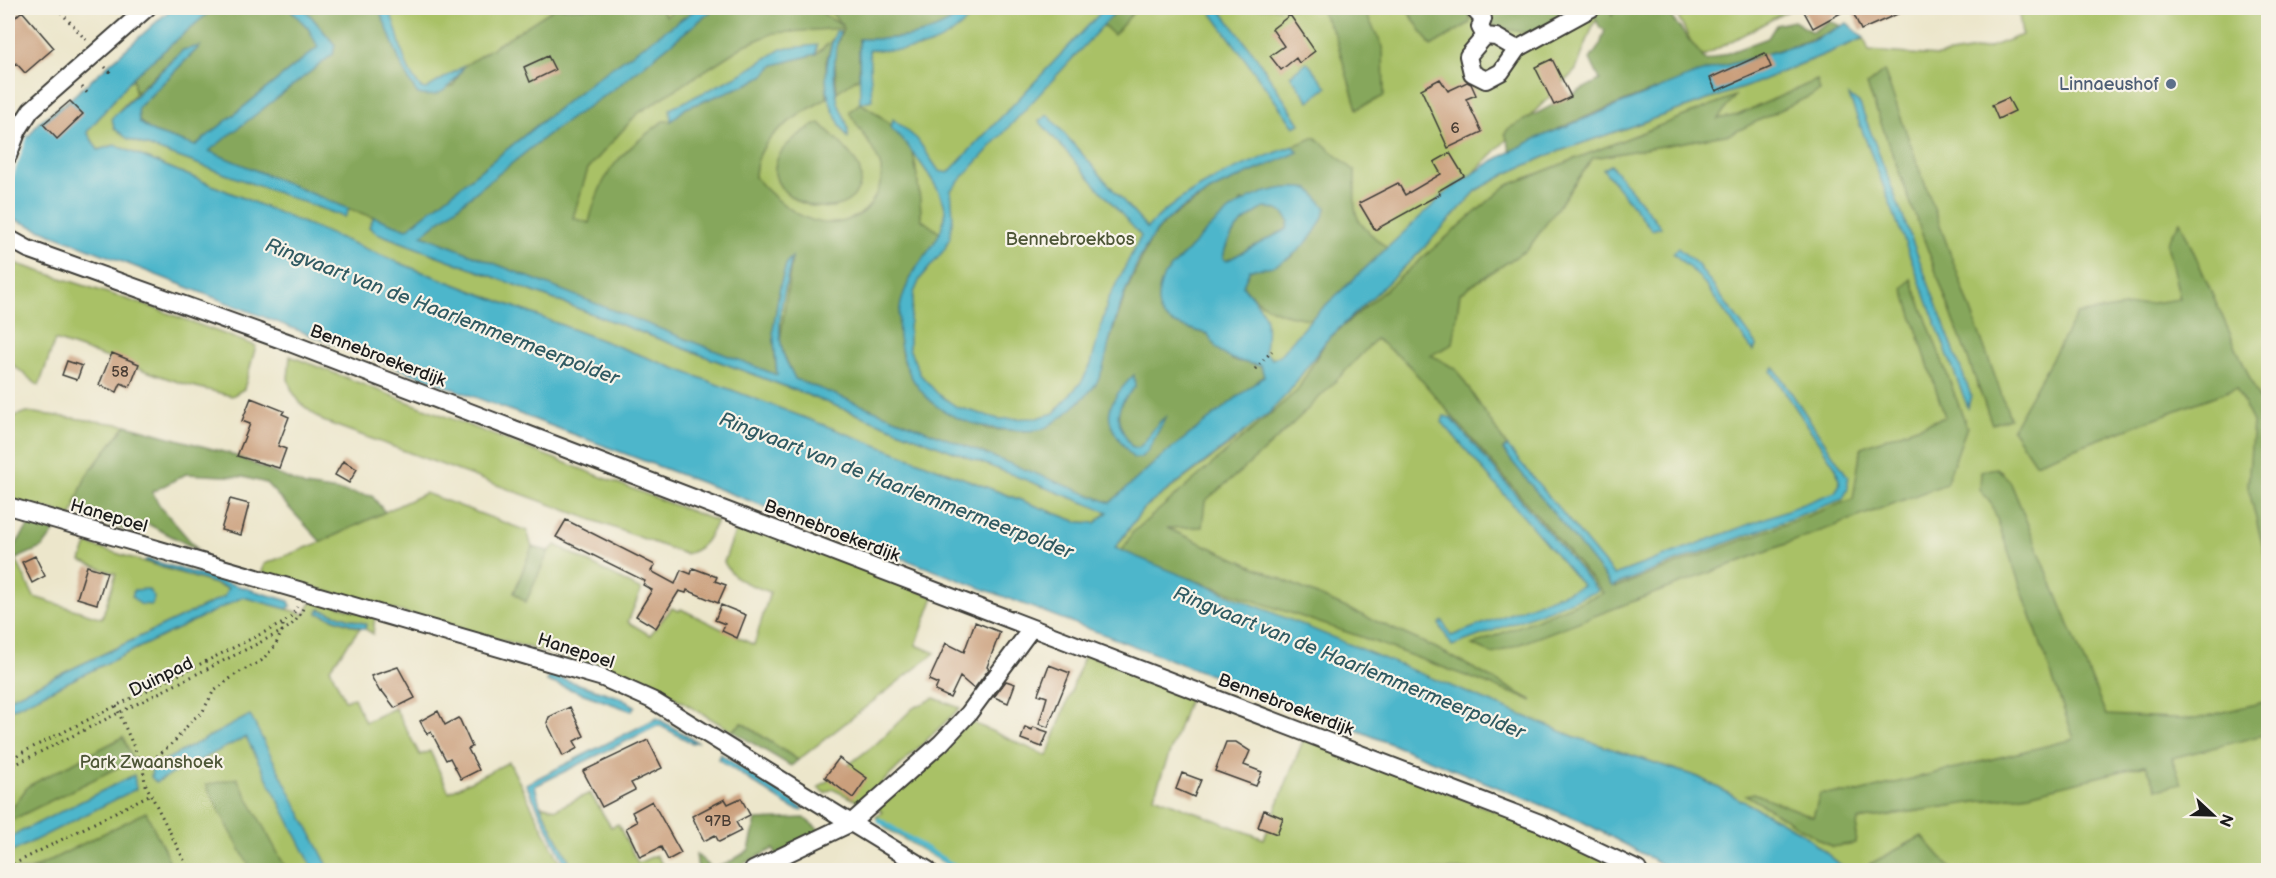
<svg xmlns="http://www.w3.org/2000/svg" width="2276" height="878" viewBox="0 0 2276 878" font-family="'Balsamiq Sans',sans-serif">
<rect width="100%" height="100%" fill="#f7f3e8"/>
<filter id="ink" filterUnits="userSpaceOnUse"><feTurbulence type="fractalNoise" baseFrequency=".0167" numOctaves="2"/><feDisplacementMap in="SourceGraphic" scale="12" xChannelSelector="R" yChannelSelector="G"/><feConvolveMatrix kernelMatrix="1 2 1 2 8 2 1 2 1" color-interpolation-filters="sRGB"/></filter>
<filter id="wash" filterUnits="userSpaceOnUse"><feTurbulence type="fractalNoise" baseFrequency=".008" numOctaves="4" result="noise"/><feDisplacementMap in="SourceGraphic" scale="24" xChannelSelector="R" yChannelSelector="G"/><feGaussianBlur stdDeviation="1.35" result="paint"/><feColorMatrix in="noise" values="0 0 0 0 0 0 0 0 0 0 0 0 0 0 0 0 0 1.4 0 .05"/><feComposite in="paint" operator="in"/></filter>
<g filter="url(#wash)">
<rect width="100%" height="100%" fill="#ece6cb"/>
<path fill="#a9c166" stroke="#626e41" stroke-width="1.5" fill-rule="evenodd" d="M 200,8 L 1622,8 L 1594,23 L 1576,70 L 1407,240 L 1239,402 L 1103,501 L 373,220 L 369,227 L 377,233 L 800,392 L 1108,512 L 1095,523 L 1078,522 L 412,268 L 115,145 L 98,150 L 87,132 L 133,77 L 134,86 ZM 134,95 L 146,133 L 345,217 L 158,149 L 112,118 Z
M 1678,8 L 1793,8 L 1700,58 L 1674,10 Z
M 2018,8 L 2268,8 L 2268,870 L 1847,870 L 1799,831 L 1698,777 L 1575,737 L 1115,549 L 1143,509 L 1232,443 L 1288,393 L 1326,341 L 1418,254 L 1477,190 L 1508,173 L 1554,153 L 1748,86 L 1864,38 L 1869,51 L 1938,56 L 1987,48 L 2022,35 Z
M 8,261 L 154,308 L 256,346 L 244,389 L 232,396 L 184,384 L 55,340 L 39,386 L 8,361 Z
M 290,356 L 674,505 L 717,521 C 709,537 704,550 685,554 L 323,421 L 301,404 L 292,391 L 288,379 Z
M 27,412 L 126,425 L 86,476 L 72,516 L 8,499 L 8,418 Z
M 425,493 L 527,531 L 532,547 L 514,593 L 525,601 L 549,551 L 556,545 L 641,590 L 628,622 L 650,635 L 672,608 L 679,611 L 681,609 L 754,645 L 770,592 C 751,585 734,582 724,562 L 739,521 L 934,597 L 916,645 L 935,653 L 798,760 L 742,723 L 732,731 L 650,683 L 638,683 L 573,660 L 262,573 L 264,564 L 321,542 Z
M 87,544 L 228,588 L 224,597 L 8,699 L 8,563 L 16,559 L 34,597 L 102,618 L 116,574 L 81,561 Z
M 243,597 L 305,614 L 310,604 L 318,600 L 375,617 L 373,634 L 365,629 L 366,624 L 319,609 L 318,613 L 360,628 L 330,668 L 345,700 L 354,698 L 365,722 L 395,708 L 420,755 L 430,751 L 449,792 L 509,762 L 564,870 L 8,870 L 8,711 Z
M 1085,654 L 1191,694 L 1154,796 L 1264,839 L 1304,738 L 1550,832 L 1629,870 L 956,870 L 887,829 L 876,817 L 882,812 L 878,808 L 969,721 L 1047,756 Z
M 934,698 L 960,708 L 861,803 L 832,789 L 825,793 L 818,788 L 877,743 L 913,708 Z
M 590,793 L 611,827 L 618,824 L 638,863 L 656,855 L 666,870 L 574,870 L 540,805 L 556,809 Z"/>
<path fill="#86a75b" stroke="#51623c" stroke-width="1.5" d="M 214,8 L 289,8 L 308,28 L 319,46 L 195,146 L 153,132 L 139,121 L 138,108 L 199,47 L 183,50 L 135,93 L 133,77 Z
M 304,8 L 378,8 C 393,37 398,68 418,94 L 453,86 L 464,66 L 555,8 L 659,8 L 666,16 L 678,8 L 698,8 L 594,80 L 407,229 L 349,209 L 208,151 L 333,54 L 335,45 Z
M 715,8 L 818,8 L 826,16 L 843,26 L 827,8 L 969,8 C 936,37 902,40 859,39 L 859,77 L 837,92 L 834,52 L 843,28 L 774,33 L 745,45 L 637,114 L 588,169 L 573,218 L 589,223 C 601,169 622,153 663,121 L 671,121 L 686,108 L 750,83 L 764,75 L 774,65 L 816,54 L 833,39 L 826,62 L 827,98 C 795,118 756,135 755,177 C 777,202 810,232 845,221 C 856,217 865,213 871,203 C 878,193 883,181 881,168 C 878,153 857,126 849,112 L 860,103 C 875,111 905,134 912,150 C 915,157 922,210 921,219 L 941,234 L 909,279 L 899,330 L 902,357 L 914,381 L 987,429 L 1024,431 L 1043,428 L 1064,415 L 1095,385 L 1126,292 L 1152,237 L 1166,221 L 1214,189 L 1298,151 L 1293,146 L 1315,137 L 1355,171 C 1355,219 1349,216 1387,248 L 1311,319 C 1283,316 1261,309 1243,286 L 1250,269 L 1292,257 L 1326,208 L 1241,201 L 1193,330 L 1208,334 L 1232,360 L 1261,366 L 1264,376 L 1161,457 L 1110,503 L 795,379 L 783,353 L 780,340 L 792,258 L 787,262 C 775,301 771,335 777,376 L 422,235 L 551,132 L 618,86 Z
M 1119,8 L 1137,8 L 1114,35 L 1103,25 Z
M 1319,8 L 1363,8 L 1383,47 L 1384,96 L 1357,109 L 1335,35 Z
M 1406,8 L 1581,8 L 1531,34 L 1497,27 L 1470,9 L 1470,23 L 1431,46 Z
M 1605,8 L 1609,8 L 1612,16 L 1616,8 L 1664,8 L 1706,61 L 1768,38 L 1776,25 L 1794,21 L 1812,32 L 1829,21 L 1842,26 C 1807,44 1775,50 1738,62 C 1661,87 1583,114 1511,152 L 1505,133 L 1509,128 L 1600,80 L 1590,59 L 1600,45 L 1605,30 L 1600,28 L 1594,15 Z
M 1884,71 L 2010,418 L 1992,424 L 1867,85 Z
M 1817,80 L 1820,91 L 1731,134 L 1593,158 L 1528,249 L 1460,293 L 1453,344 L 1431,355 L 1456,369 L 1507,446 L 1503,449 L 1616,587 L 1853,499 L 1861,447 L 1945,417 L 1903,288 L 1911,279 L 1967,427 L 1946,484 L 1493,654 L 1472,645 L 1603,593 L 1406,362 L 1376,339 C 1322,396 1267,452 1205,501 L 1202,527 L 1167,528 L 1436,648 L 1533,701 L 1364,638 L 1120,555 L 1132,533 L 1297,391 L 1326,341 L 1506,186 L 1735,96 L 1718,119 L 1738,115 Z
M 820,123 C 838,142 878,170 853,197 C 824,227 742,187 789,143 C 798,135 809,127 820,123 Z
M 1264,208 C 1277,208 1282,210 1289,221 L 1287,229 L 1226,261 L 1223,258 C 1227,233 1243,220 1264,208 Z
M 2180,221 L 2268,419 L 2268,568 L 2248,486 L 2253,422 L 2236,388 L 2035,463 L 2012,429 L 2077,314 L 2180,299 L 2167,244 Z
M 126,425 L 231,454 L 305,486 L 372,496 L 385,512 L 321,542 L 266,483 L 243,477 L 186,474 L 152,492 L 160,506 L 198,550 L 144,522 L 135,533 L 102,523 L 75,504 L 86,476 Z
M 1997,468 L 2010,481 L 2106,715 L 2196,719 L 2268,701 L 2268,734 L 2172,758 L 2182,784 L 2157,789 L 2146,765 L 2029,794 L 1858,820 L 1855,843 L 1832,847 L 1746,795 L 1754,793 L 1813,817 L 1820,793 L 1854,793 L 2074,739 L 1992,505 L 1980,490 L 1981,471 Z
M 29,525 L 55,531 L 43,547 L 16,559 L 10,553 Z
M 532,547 L 549,551 L 526,602 L 514,593 Z
M 742,723 L 798,760 L 791,766 L 732,731 Z
M 123,737 L 133,760 L 8,822 L 8,814 L 28,786 Z
M 237,778 L 287,870 L 251,870 L 206,785 Z
M 146,812 L 174,870 L 31,870 Z
M 804,818 L 833,840 L 783,865 L 773,849 L 732,870 L 698,870 L 696,854 L 712,868 L 728,863 L 749,850 L 756,820 Z
M 1922,836 L 1952,870 L 1859,870 Z"/>
<path fill="#4db6cb" stroke="#346974" stroke-width="1.5" fill-rule="evenodd" d="M 172,8 L 214,8 L 133,77 L 87,132 L 98,150 L 115,145 L 412,268 L 1078,522 L 1095,523 L 1108,512 L 800,392 L 377,233 L 369,227 L 374,217 L 407,229 L 594,80 L 698,8 L 715,8 L 618,86 L 551,132 L 422,235 L 777,375 L 773,330 L 780,286 L 787,262 L 792,257 C 786,285 775,321 782,349 C 784,360 791,369 795,379 L 1110,503 L 1161,457 L 1264,376 L 1261,366 C 1234,360 1221,361 1208,334 C 1172,324 1145,321 1164,275 C 1207,232 1243,179 1310,189 L 1326,208 C 1316,240 1285,271 1250,269 L 1243,286 C 1267,316 1269,312 1265,352 L 1272,359 L 1279,356 L 1311,319 L 1450,189 L 1491,162 L 1535,139 L 1695,74 L 1812,41 L 1847,23 L 1864,38 L 1748,86 L 1554,153 L 1508,173 L 1477,190 L 1418,254 L 1326,341 L 1288,393 L 1269,413 L 1143,509 L 1115,548 L 1575,737 L 1698,777 L 1799,831 L 1847,870 L 1673,870 L 1581,821 L 1354,729 L 292,328 L 8,217 L 8,128 L 29,136 L 39,122 L 69,100 ZM 1264,208 C 1277,208 1282,210 1289,221 L 1287,229 L 1226,261 L 1223,258 C 1227,233 1243,220 1264,208 Z
M 289,8 L 304,8 L 335,45 L 333,54 L 209,151 L 349,209 L 345,217 L 128,139 L 114,128 L 112,118 L 183,50 L 200,46 L 138,108 L 139,122 L 153,132 L 195,146 L 318,47 L 308,28 Z
M 378,8 L 388,8 C 403,38 398,61 421,88 L 426,89 L 464,66 C 454,83 441,101 418,94 C 398,68 393,37 378,8 Z
M 969,8 L 980,8 C 941,49 923,51 869,50 L 872,100 L 860,103 L 859,39 C 902,40 936,37 969,8 Z
M 1105,8 L 1119,8 L 951,190 L 953,215 L 950,237 L 944,250 L 920,279 L 914,293 L 909,327 L 909,348 L 920,374 L 937,393 L 957,407 L 999,419 L 1037,418 L 1054,413 L 1082,381 L 1091,364 L 1108,300 L 1141,236 L 1039,121 L 1048,115 L 1147,228 C 1184,187 1242,165 1293,146 L 1298,152 C 1254,173 1203,188 1166,221 C 1139,245 1121,301 1111,335 C 1107,350 1105,368 1097,382 C 1089,395 1056,424 1042,429 C 1032,432 1021,431 1010,430 C 986,428 959,422 938,407 C 899,378 888,323 909,281 C 921,255 944,241 945,210 C 945,192 905,140 891,128 L 893,119 L 917,139 L 939,171 L 948,173 Z
M 1208,8 L 1219,8 L 1257,58 L 1300,124 L 1294,127 Z
M 836,31 L 840,31 C 834,53 832,79 838,102 C 842,116 850,123 848,138 C 823,100 820,74 836,31 Z
M 817,45 L 816,54 L 774,65 L 764,75 L 750,83 L 686,108 L 671,121 L 670,109 L 743,73 L 781,49 Z
M 1307,62 L 1327,87 L 1309,101 L 1290,75 Z
M 1849,96 L 1860,104 L 1971,395 L 1968,408 Z
M 1611,165 L 1661,227 L 1652,230 L 1603,169 Z
M 1678,248 L 1697,264 L 1757,345 L 1753,351 L 1700,278 L 1673,253 Z
M 1774,367 L 1848,477 L 1848,488 L 1843,499 L 1612,586 L 1503,450 L 1507,446 L 1614,575 L 1835,492 L 1840,484 L 1836,468 L 1771,371 Z
M 1134,375 L 1135,387 C 1112,410 1115,419 1131,446 L 1138,448 C 1150,439 1153,424 1166,417 L 1147,452 L 1140,458 L 1133,458 C 1104,421 1099,410 1134,375 Z
M 1444,416 L 1451,418 L 1598,591 L 1452,646 L 1439,624 L 1443,621 L 1451,636 L 1583,586 L 1442,422 Z
M 147,559 L 289,601 L 291,606 L 287,609 L 243,597 L 8,711 L 8,699 L 224,597 L 228,588 L 145,561 Z
M 148,589 L 154,597 L 152,605 L 140,604 L 132,597 L 134,590 Z
M 319,609 L 366,624 L 365,629 L 318,613 Z
M 550,675 L 619,697 L 635,706 L 632,711 L 547,681 Z
M 250,715 L 330,870 L 314,870 L 246,737 L 156,782 L 151,777 L 152,767 Z
M 657,718 L 697,742 L 692,743 L 659,725 L 535,786 L 540,805 L 574,870 L 568,870 L 526,784 Z
M 720,754 L 804,809 L 802,811 L 790,807 L 718,759 Z
M 134,775 L 136,789 L 8,854 L 8,838 Z"/>
<path fill="#ece6cb" d="M 8,126 L 28,135 L 8,190 Z"/>
<g fill="none" stroke-linecap="round" stroke-linejoin="round">
<path stroke="#4db6cb" stroke-width="5" d="M 879,820 L 960,870"/>
</g>
<g id="blocks">
<path fill="#ca9f7c" d="M 1802,8 L 1850,8 L 1813,28 Z
M 1851,8 L 1911,8 L 1861,30 Z
M 22,11 L 54,48 L 25,73 L 16,63 L 8,71 L 8,24 Z
M 1290,15 L 1315,51 L 1299,63 L 1296,58 L 1281,70 L 1270,56 L 1284,46 L 1272,29 Z
M 1765,53 L 1771,67 L 1716,91 L 1710,78 Z
M 548,56 L 555,70 L 530,82 L 524,67 Z
M 1552,59 L 1571,97 L 1554,105 L 1535,67 Z
M 1440,79 L 1448,91 L 1467,82 L 1471,84 L 1476,95 L 1466,99 L 1482,132 L 1448,148 L 1421,89 Z
M 2008,98 L 2015,111 L 1998,119 L 1992,105 Z
M 70,101 L 83,114 L 57,139 L 43,124 Z
M 1450,153 L 1464,176 L 1438,191 L 1440,194 L 1375,230 L 1359,203 L 1398,183 L 1405,195 L 1441,174 L 1434,162 Z
M 112,353 L 139,364 L 130,387 L 121,383 L 117,392 L 99,385 Z
M 67,361 L 82,366 L 77,380 L 62,375 Z
M 251,398 L 284,411 L 282,414 L 289,417 L 278,446 L 286,449 L 279,468 L 237,456 L 250,424 L 242,421 Z
M 343,461 L 357,469 L 349,483 L 335,475 Z
M 230,499 L 249,504 L 241,535 L 221,530 Z
M 566,520 L 655,565 L 651,571 L 675,584 L 681,570 L 691,574 L 693,568 L 717,577 L 715,581 L 726,585 L 718,603 L 687,590 L 686,593 L 679,591 L 656,628 L 636,616 L 652,590 L 643,585 L 645,581 L 556,537 Z
M 35,556 L 45,576 L 32,583 L 22,562 Z
M 87,566 L 107,572 L 97,604 L 77,598 Z
M 721,605 L 746,615 L 737,638 L 722,631 L 725,624 L 715,620 Z
M 975,622 L 1000,632 L 987,667 L 989,669 L 974,689 L 960,677 L 950,698 L 935,691 L 938,684 L 929,680 L 946,643 L 964,652 Z
M 1049,665 L 1070,673 L 1048,727 L 1039,724 L 1047,697 L 1038,694 Z
M 398,667 L 415,698 L 395,708 L 382,691 L 380,692 L 371,676 Z
M 1006,681 L 1015,684 L 1008,703 L 994,697 Z
M 570,707 L 584,736 L 574,741 L 578,748 L 563,756 L 547,723 L 549,717 Z
M 438,711 L 445,725 L 458,718 L 460,720 L 472,747 L 468,749 L 479,770 L 461,779 L 450,758 L 446,760 L 431,732 L 427,734 L 420,721 Z
M 1025,727 L 1032,730 L 1033,727 L 1048,732 L 1042,747 L 1021,739 Z
M 648,740 L 662,768 L 631,783 L 635,790 L 602,807 L 583,771 Z
M 1226,742 L 1236,742 L 1250,751 L 1244,765 L 1262,772 L 1256,786 L 1215,771 Z
M 839,758 L 867,778 L 853,798 L 825,777 Z
M 1182,773 L 1201,780 L 1194,797 L 1176,789 Z
M 741,798 L 750,815 L 736,822 L 741,831 L 719,842 L 715,835 L 704,841 L 692,816 L 725,799 L 728,804 Z
M 652,801 L 681,853 L 668,860 L 661,847 L 640,857 L 626,828 L 637,822 L 632,812 Z
M 1264,810 L 1283,818 L 1277,834 L 1258,827 Z"/>
</g>
</g>
<g filter="url(#ink)">
<use href="#blocks" fill-opacity="0" stroke="#3b3a36" stroke-width="1.5"/>
<g fill="none" stroke-linecap="round" stroke-linejoin="round">
<defs>
<path id="minor" d="M 1473,8 L 1483,19 L 1480,27 L 1485,36 L 1496,37 L 1517,49 L 1592,8
M 1485,36 L 1468,56 L 1472,73 L 1486,80 L 1501,72 L 1517,49
M 8,156 L 18,130 L 31,110 L 147,8
M 8,238 L 28,249 L 290,343 L 1540,823 L 1638,870
M 8,506 L 603,678 L 652,700 L 851,823 L 941,743 L 969,713 L 1031,629
M 753,870 L 851,823 L 928,870"/>
</defs>
<use href="#minor" stroke="#3b3a36" stroke-width="20"/>
<path stroke="#3b3a36" stroke-width="3" stroke-dasharray="1.5 4.5" stroke-linecap="butt" d="M 57,8 L 86,40
M 105,67 L 112,74
M 82,87 L 89,95
M 1255,369 L 1272,351
M 116,706 L 143,768 L 145,783 L 189,870
M 8,763 L 19,754 L 283,623 L 292,616 L 297,607
M 8,768 L 259,643 C 277,633 296,628 303,608
M 143,768 L 174,742 L 193,719 L 202,713 L 213,692 L 236,674 L 261,661 L 275,646 L 283,629 L 283,623
M 8,867 L 151,794"/>
<use href="#minor" stroke="#fff" stroke-width="16"/>
</g>
</g>
<circle fill="#5c6f8a" stroke="#f7f3e8" stroke-width="2" cx="2171" cy="84" r="6"/>
<g text-anchor="middle" dominant-baseline="central" stroke-width="4.5" stroke-linejoin="round" paint-order="stroke">
<g font-size="15" fill="#483d34">
<text x="1455" y="128">6</text>
<text x="120" y="372">58</text>
<text x="718" y="821">97B</text>
</g>
<g font-size="18" fill="#4e5e75" stroke="#f7f3e8" text-anchor="end">
<text x="2159" y="84">Linnaeushof</text>
</g>
<g font-size="18" fill="#4d5636" stroke="#f7f3e8">
<text x="1070" y="239">Bennebroekbos</text>
<text x="151" y="762">Park Zwaanshoek</text>
</g>
<g font-size="18" fill="#1c1c1c" stroke="#f7f3e8">
<text transform="translate(378 356) rotate(21)">Bennebroekerdijk</text>
<text transform="translate(109 516) rotate(16)">Hanepoel</text>
<text transform="translate(832 531) rotate(21)">Bennebroekerdijk</text>
<text transform="translate(576 651) rotate(18)">Hanepoel</text>
<text transform="translate(161 677) rotate(-26)">Duinpad</text>
<text transform="translate(1286 705) rotate(21)">Bennebroekerdijk</text>
</g>
<g font-size="20" font-style="italic" fill="#305a62" stroke="#f7f3e8">
<text transform="translate(442 312) rotate(21)">Ringvaart van de Haarlemmermeerpolder</text>
<text transform="translate(896 486) rotate(21)">Ringvaart van de Haarlemmermeerpolder</text>
<text transform="translate(1349 663) rotate(22)">Ringvaart van de Haarlemmermeerpolder</text>
</g>
</g>
<rect width="2276" height="878" fill="none" stroke="#f7f3e8" stroke-width="30"/>
<g transform="translate(2213 815) rotate(112)" stroke="#f7f3e8" stroke-width="4.5" paint-order="stroke">
<path d="M0-4.5L10 22L0 15L-10 22Z" fill="#1c1c1c"/>
<text y="-9" font-size="16" font-weight="bold" text-anchor="middle" fill="#1c1c1c">N</text>
</g>
</svg>
